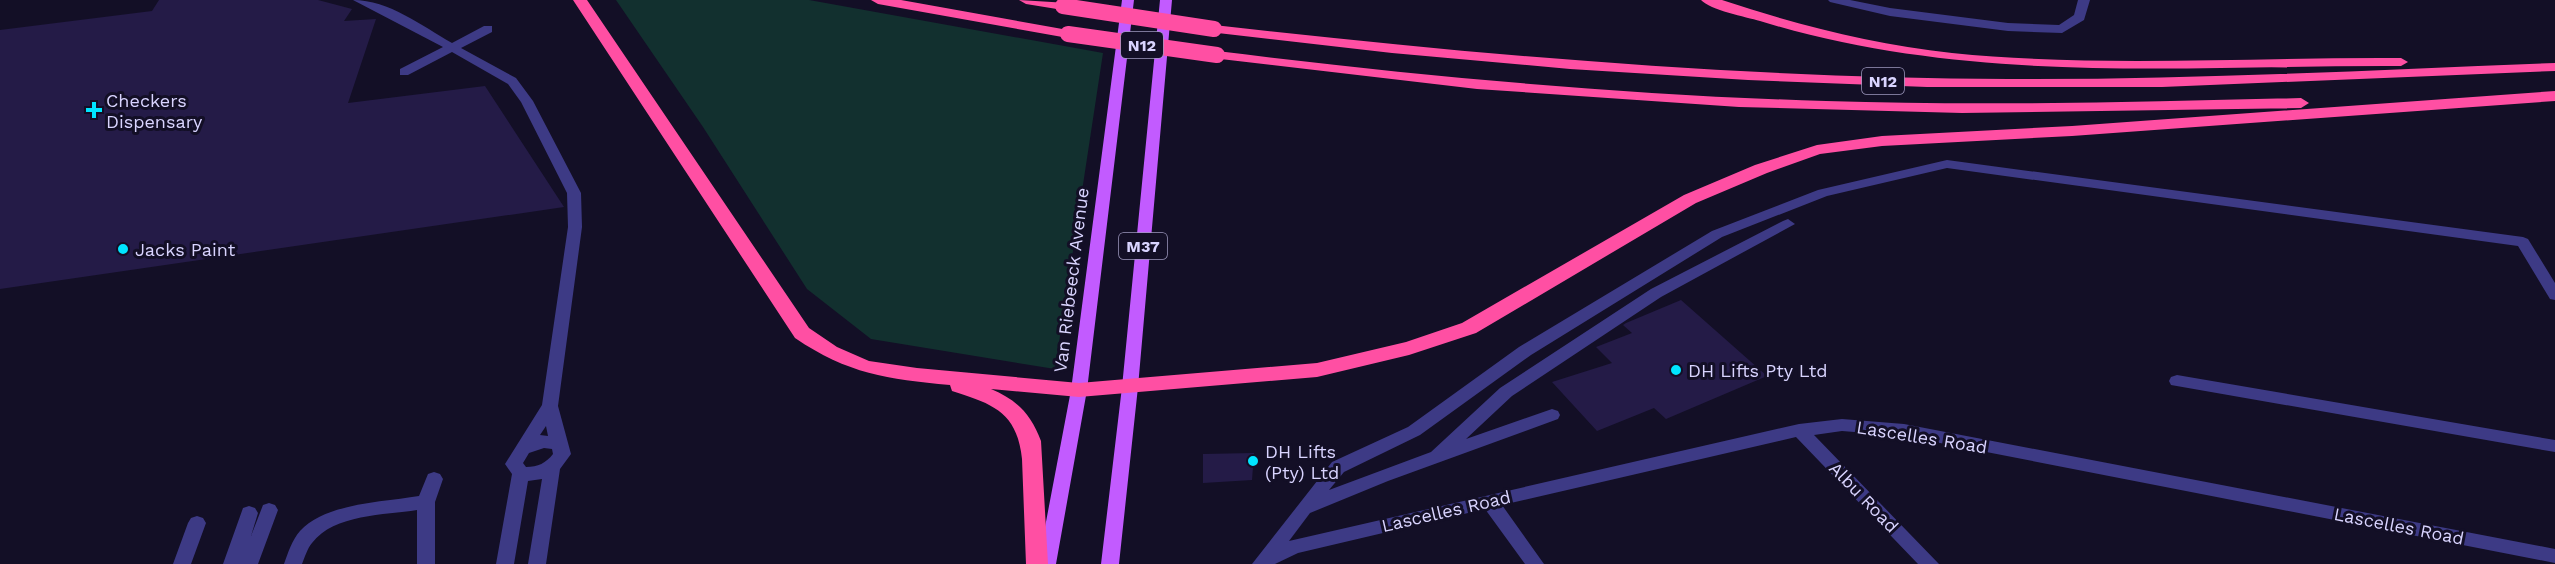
<svg xmlns="http://www.w3.org/2000/svg" width="2555" height="564" viewBox="0 0 2555 564" font-family="'Work Sans',sans-serif">
<rect width="100%" height="100%" fill="#130f26"/>
<path fill="#12302f" d="M 616,0 L 809,0 L 1103,53 L 1055,369 L 871,339 L 807,289 L 703,127 Z"/>
<path fill="#241b47" d="M 159,0 L 318,0 L 352,9 L 344,21 L 376,19 L 348,103 L 485,86 L 564,207 L 0,289 L 0,30 L 152,11 Z
M 1681,300 L 1767,376 L 1666,419 L 1654,408 L 1597,431 L 1552,382 L 1612,363 L 1596,347 L 1632,333 L 1623,325 L 1626,323 Z
M 1254,453 L 1252,480 L 1203,483 L 1203,454 Z"/>
<g fill="none" stroke-linecap="round" stroke-linejoin="round">
<path fill="#3d3a85" fill-rule="evenodd" d="M 353,0 C 389,0 422,26 452,43 L 484,26 L 492,26 L 492,32 L 461,48 L 516,78 L 533,101 L 581,193 L 582,227 L 558,406 L 571,454 L 560,469 L 546,564 L 528,564 L 542,479 L 528,481 L 514,564 L 496,564 L 512,474 L 505,464 L 542,405 L 568,227 L 567,193 L 521,102 L 508,84 L 452,52 L 408,75 L 400,75 L 400,69 L 443,47 ZM 546,426 L 548,436 L 540,435 ZM 544,448 L 552,449 L 553,454 C 546,463 538,467 526,467 L 523,463 L 529,453 Z
M 1828,0 L 1850,0 L 1890,8 L 2008,23 L 2059,25 L 2074,15 L 2078,0 L 2090,0 L 2084,20 L 2062,33 L 2008,31 L 1890,16 L 1830,2 Z
M 1947,160 L 2523,237 L 2528,239 L 2555,283 L 2555,300 L 2550,299 L 2518,246 L 1947,168 L 1827,196 L 1722,237 L 1531,355 L 1420,435 L 1344,472 L 1329,490 L 1431,452 L 1500,388 L 1651,289 L 1783,221 L 1788,219 L 1795,224 L 1661,297 L 1512,396 L 1466,439 L 1552,409 L 1558,411 L 1560,415 L 1558,419 L 1388,481 L 1310,513 L 1289,541 L 1799,424 L 1842,419 L 1904,424 L 2555,549 L 2555,563 L 1904,436 L 1842,431 L 1814,435 L 1939,564 L 1918,564 L 1796,437 L 1502,505 L 1544,564 L 1525,564 L 1485,509 L 1298,553 L 1275,564 L 1252,564 L 1332,462 L 1408,427 L 1519,347 L 1712,231 L 1818,190 Z
M 2177,375 L 2555,440 L 2555,452 L 2171,385 L 2169,381 L 2171,377 Z
M 434,472 L 440,474 L 443,479 L 435,502 L 435,564 L 417,564 L 417,510 C 385,515 334,514 312,543 C 307,549 305,557 302,564 L 284,564 C 288,553 292,540 300,531 C 325,503 384,502 419,496 L 428,474 Z
M 269,503 L 275,505 L 278,510 L 258,564 L 223,564 L 243,508 L 249,506 L 255,508 L 258,513 L 251,536 L 263,505 Z
M 197,516 L 203,518 L 206,523 L 191,564 L 173,564 L 188,523 L 191,518 Z"/>
<path fill="#c25bff" fill-rule="evenodd" d="M 1122,0 L 1134,0 L 1087,390 L 1056,564 L 1038,564 L 1071,390 Z
M 1160,0 L 1172,0 L 1138,387 L 1119,564 L 1101,564 L 1122,387 Z"/>
<path fill="#ff4fa3" fill-rule="evenodd" d="M 573,0 L 587,0 L 809,328 L 837,347 L 869,361 L 917,368 L 1079,383 L 1317,363 L 1406,342 L 1462,323 L 1684,195 L 1755,165 L 1817,145 L 1882,136 L 2072,126 L 2555,91 L 2555,101 L 2072,136 L 1882,146 L 1820,154 L 1767,173 L 1696,203 L 1476,333 L 1409,355 L 1317,377 L 1079,397 L 991,389 C 1017,400 1031,414 1041,441 L 1048,564 L 1026,564 L 1022,459 C 1017,412 993,404 952,391 L 950,385 C 887,379 848,374 795,338 Z
M 871,0 L 901,0 L 1068,30 L 1075,34 L 1068,38 L 878,4 Z
M 1019,0 L 1068,3 L 1070,6 L 1063,10 L 1026,4 Z
M 1701,0 L 1722,0 C 1797,25 1873,44 1952,53 C 2100,68 2252,57 2401,58 L 2408,62 L 2401,66 C 2184,65 1972,86 1760,21 C 1746,17 1710,10 1701,0 Z
M 1214,25 C 1478,55 1743,78 2008,79 C 2191,80 2373,70 2555,63 L 2555,71 L 2162,87 L 1927,87 L 1748,80 L 1570,69 L 1392,53 L 1209,32 L 1207,29 L 1209,26 Z
M 1217,51 C 1419,76 1622,95 1826,101 C 1984,106 2143,102 2301,98 L 2309,103 L 2301,108 L 1962,113 L 1739,107 L 1477,89 L 1212,58 L 1210,55 Z"/>
<path stroke="#ff4fa3" stroke-width="16" d="M 1063,6 L 1214,29
M 1068,34 L 1217,55"/>
</g>
<g fill="#00e5ff" stroke="#130f26" stroke-width="2">
<path d="M91 101h6v6h6v6h-6v6h-6v-6h-6v-6h6z"/>
<circle cx="123" cy="249" r="6"/>
<circle cx="1676" cy="370" r="6"/>
<circle cx="1253" cy="461" r="6"/>
</g>
<g text-anchor="middle" dominant-baseline="central" stroke-width="6" stroke-linejoin="round" paint-order="stroke">
<g fill="#130f26" stroke="#9e99be" stroke-width="1.5">
<rect x="1121" y="32" width="42" height="26" rx="4.5"/>
<rect x="1862" y="68" width="42" height="26" rx="4.5"/>
<rect x="1119" y="233" width="48" height="26" rx="4.5"/>
</g>
<g font-size="16" font-weight="bold" fill="#d9d4ff">
<text x="1142" y="45">N12</text>
<text x="1883" y="81">N12</text>
<text x="1143" y="246">M37</text>
</g>
<g font-size="18" fill="#d9d4ff" stroke="#130f26" text-anchor="start">
<text x="106" y="100">Checkers<tspan x="106" dy="21">Dispensary</tspan></text>
<text x="135" y="249">Jacks Paint</text>
<text x="1688" y="370">DH Lifts Pty Ltd</text>
<text x="1265" y="451">DH Lifts<tspan x="1265" dy="21">(Pty) Ltd</tspan></text>
</g>
<g font-size="18" fill="#d9d4ff" stroke="#130f26">
<text transform="translate(1071 280) rotate(-83)">Van Riebeeck Avenue</text>
<text transform="translate(1922 437) rotate(9)">Lascelles Road</text>
<text transform="translate(1864 497) rotate(46)">Albu Road</text>
<text transform="translate(1446 511) rotate(-13)">Lascelles Road</text>
<text transform="translate(2399 526) rotate(11)">Lascelles Road</text>
</g>
</g>
</svg>
